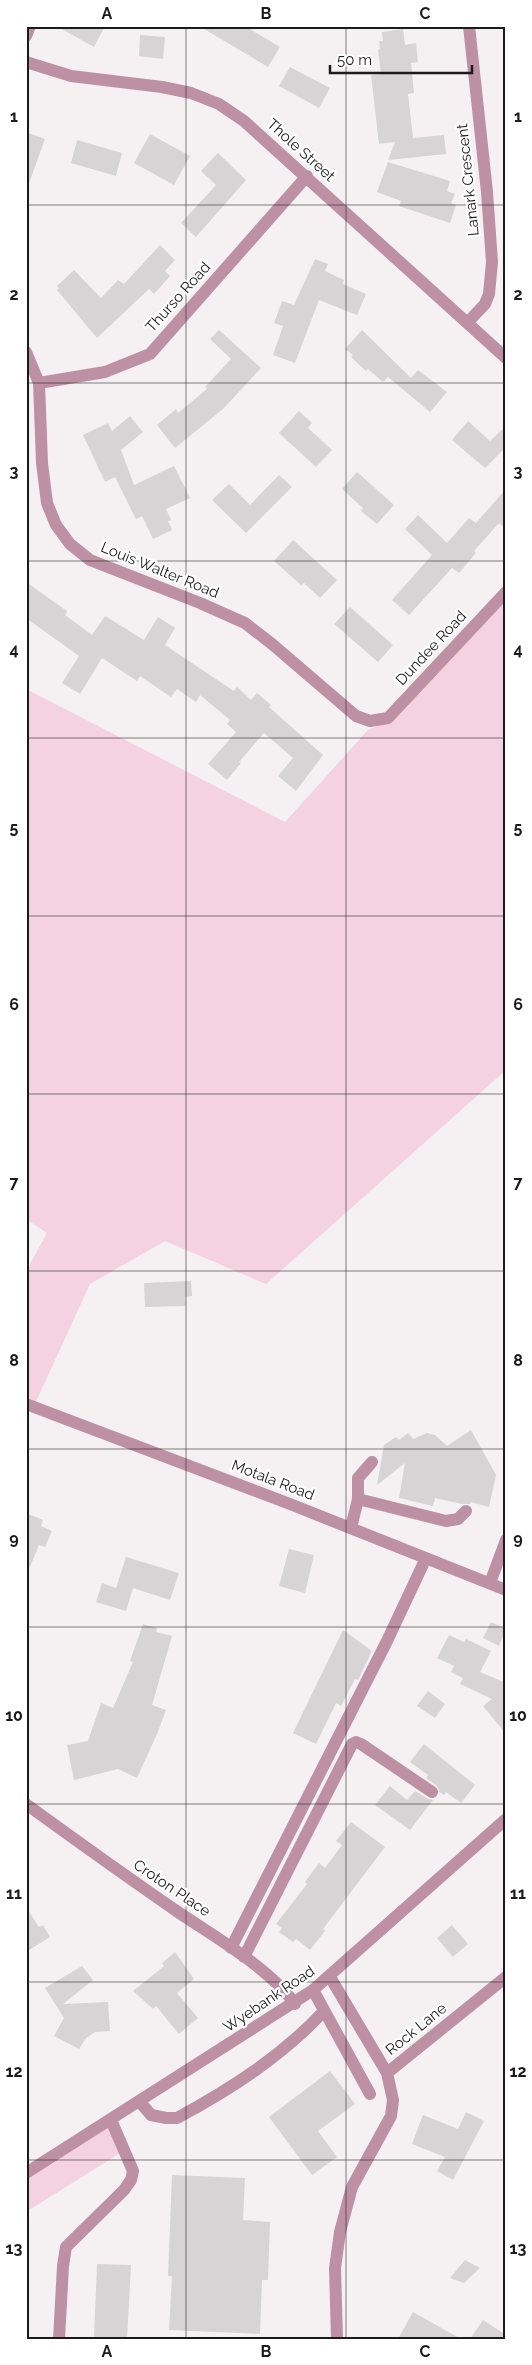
<svg xmlns="http://www.w3.org/2000/svg" width="532" height="2365" viewBox="0 0 532 2365" font-family="Raleway,sans-serif">
<rect width="100%" height="100%" fill="#f5f1f2"/>
<path fill="#f4d2df" d="M 506,598 L 506,1070 L 266,1284 L 165,1241 L 90,1284 L 33,1408 L 26,1405 L 26,1275 L 31,1262 L 47,1233 L 26,1219 L 26,689 L 285,822 L 368,730 L 391,720 L 401,713 L 441,667 Z
M 109,2120 L 125,2150 L 26,2212 L 26,2173 Z"/>
<path fill="#d7d4d5" d="M 56,26 L 105,26 L 94,47 Z
M 199,26 L 245,26 L 280,47 L 268,67 Z
M 403,29 L 405,45 L 416,43 L 418,62 L 411,63 L 414,93 L 408,94 L 413,138 L 444,135 L 446,154 L 388,160 L 395,142 L 379,144 L 371,75 L 381,74 L 378,50 L 380,49 L 379,41 L 383,41 L 382,32 Z
M 140,35 L 165,37 L 163,59 L 139,56 Z
M 290,67 L 330,88 L 319,108 L 279,86 Z
M 26,132 L 45,139 L 28,186 L 26,186 Z
M 150,134 L 190,156 L 174,185 L 134,163 Z
M 77,140 L 122,153 L 116,176 L 71,163 Z
M 218,153 L 246,180 L 196,237 L 181,223 L 216,185 L 201,171 Z
M 388,162 L 450,181 L 447,191 L 455,194 L 451,203 L 456,205 L 450,223 L 399,206 L 401,201 L 377,192 Z
M 160,245 L 175,260 L 165,271 L 170,276 L 154,294 L 149,289 L 97,338 L 57,290 L 59,288 L 57,286 L 74,270 L 101,298 L 118,280 L 124,284 Z
M 315,259 L 328,264 L 325,271 L 344,280 L 343,284 L 366,294 L 357,315 L 319,300 L 295,363 L 273,355 L 283,326 L 274,323 L 282,301 L 294,305 Z
M 219,330 L 261,368 L 223,409 L 175,448 L 157,425 L 176,409 L 178,413 L 207,389 L 205,387 L 231,359 L 210,339 Z
M 362,330 L 411,378 L 418,370 L 447,392 L 430,412 L 388,377 L 383,382 L 368,369 L 366,371 L 351,357 L 353,355 L 345,349 Z
M 299,411 L 312,423 L 308,428 L 332,450 L 316,467 L 279,433 Z
M 130,416 L 143,432 L 121,450 L 134,485 L 174,466 L 190,498 L 166,509 L 171,520 L 168,521 L 172,530 L 153,539 L 142,516 L 136,519 L 115,477 L 105,482 L 83,435 L 108,423 L 112,431 Z
M 468,421 L 490,441 L 506,426 L 506,447 L 485,468 L 452,440 Z
M 357,472 L 394,505 L 377,524 L 361,511 L 363,508 L 342,489 Z
M 279,475 L 292,487 L 246,533 L 212,500 L 229,484 L 250,505 Z
M 506,489 L 506,529 L 499,523 L 474,551 L 476,553 L 459,573 L 452,568 L 409,615 L 392,600 L 432,555 L 405,529 L 418,515 L 447,543 L 469,518 L 476,523 Z
M 293,540 L 337,580 L 320,598 L 304,583 L 301,585 L 274,561 Z
M 26,582 L 67,611 L 65,615 L 92,635 L 105,616 L 144,640 L 158,617 L 175,628 L 165,645 L 234,691 L 237,687 L 251,700 L 257,693 L 271,705 L 269,707 L 323,755 L 296,791 L 278,776 L 293,758 L 264,733 L 239,762 L 241,763 L 227,780 L 208,764 L 236,732 L 227,724 L 230,720 L 200,695 L 196,702 L 177,689 L 171,697 L 140,676 L 137,681 L 102,658 L 80,694 L 62,683 L 79,656 L 26,618 Z
M 350,607 L 393,645 L 378,662 L 334,624 Z
M 191,1281 L 192,1296 L 185,1297 L 186,1306 L 145,1307 L 144,1283 Z
M 471,1430 L 496,1475 L 489,1507 L 471,1502 L 470,1504 L 462,1504 L 435,1498 L 433,1506 L 399,1498 L 405,1463 L 377,1485 L 384,1445 L 396,1437 L 399,1440 L 408,1433 L 413,1439 L 427,1433 L 435,1435 L 447,1446 Z
M 26,1513 L 43,1520 L 41,1526 L 52,1531 L 45,1547 L 39,1545 L 27,1574 Z
M 289,1549 L 314,1555 L 305,1593 L 279,1586 Z
M 126,1557 L 179,1573 L 170,1600 L 133,1588 L 126,1611 L 96,1602 L 102,1583 L 116,1588 Z
M 491,1622 L 506,1629 L 499,1646 L 483,1638 Z
M 143,1624 L 157,1628 L 156,1632 L 172,1636 L 152,1705 L 166,1710 L 157,1734 L 137,1778 L 118,1769 L 74,1780 L 67,1745 L 88,1741 L 101,1703 L 113,1708 L 133,1662 L 130,1661 Z
M 343,1630 L 372,1651 L 358,1680 L 355,1679 L 341,1706 L 336,1703 L 316,1744 L 293,1733 Z
M 449,1635 L 464,1642 L 466,1639 L 491,1651 L 480,1672 L 506,1683 L 506,1734 L 483,1706 L 492,1699 L 460,1684 L 463,1678 L 451,1672 L 454,1666 L 437,1658 Z
M 428,1691 L 445,1704 L 435,1718 L 417,1706 Z
M 424,1744 L 475,1785 L 461,1803 L 446,1792 L 444,1795 L 440,1792 L 437,1786 L 426,1778 L 428,1775 L 410,1762 Z
M 390,1786 L 407,1800 L 415,1791 L 428,1799 L 433,1800 L 410,1830 L 375,1805 Z
M 351,1822 L 385,1847 L 323,1929 L 325,1931 L 310,1950 L 296,1939 L 293,1942 L 279,1932 L 282,1928 L 276,1924 L 307,1884 L 305,1882 L 319,1863 L 325,1868 L 342,1845 L 336,1841 Z
M 26,1907 L 39,1927 L 43,1925 L 50,1937 L 26,1952 Z
M 452,1925 L 468,1944 L 453,1957 L 437,1938 Z
M 175,1952 L 194,1979 L 177,1993 L 198,2018 L 179,2034 L 156,2006 L 153,2009 L 133,1991 L 164,1966 L 162,1963 Z
M 82,1966 L 93,1980 L 63,2004 L 108,2002 L 110,2031 L 95,2032 L 86,2038 L 79,2049 L 54,2036 L 64,2018 L 45,1988 Z
M 330,2071 L 355,2104 L 318,2131 L 337,2157 L 312,2175 L 269,2117 Z
M 466,2112 L 484,2121 L 453,2180 L 437,2171 L 445,2157 L 412,2144 L 423,2115 L 458,2129 Z
M 172,2175 L 245,2178 L 243,2220 L 270,2222 L 268,2280 L 262,2280 L 260,2334 L 169,2330 L 172,2276 L 168,2276 Z
M 465,2260 L 480,2268 L 464,2283 L 450,2278 Z
M 97,2264 L 131,2265 L 127,2339 L 94,2339 Z
M 413,2312 L 461,2339 L 398,2339 Z
M 483,2320 L 506,2335 L 506,2339 L 470,2339 Z"/>
<g fill="none" stroke-linecap="round" stroke-linejoin="round">
<path stroke="#bd91a3" stroke-width="12" d="M 26,36 L 30,26
M 26,62 L 71,76 L 162,87 L 191,93 L 219,104 L 244,121 L 506,358
M 468,322 L 485,304 L 489,294 L 492,262 L 487,192 L 469,26
M 26,352 L 39,383 L 42,463 L 47,503 L 56,525 L 70,544 L 90,560 L 200,603 L 245,623 L 272,644 L 356,716 L 370,721 L 388,718 L 506,592
M 39,383 L 105,372 L 150,354 L 307,176
M 26,1404 L 290,1504 L 506,1590
M 358,1499 L 358,1478 L 372,1462
M 351,1528 L 358,1499 L 446,1521 L 458,1519 L 466,1511
M 490,1583 L 506,1540
M 26,1804 C 77,1841 127,1877 178,1912 C 215,1937 269,1968 295,2004
M 231,1948 L 387,1641 L 426,1558
M 244,1957 L 352,1744 L 356,1742 L 361,1744 L 432,1792
M 330,1977 L 387,2073 L 506,1977
M 313,1990 L 370,2094
M 140,2102 L 151,2115 L 166,2118 L 177,2118 C 231,2089 282,2056 324,2011
M 26,2173 L 313,1990 L 506,1819
M 59,2339 L 63,2266 L 66,2247 L 124,2190 L 131,2180 L 133,2171 L 111,2120
M 337,2339 L 335,2268 L 340,2232 L 352,2187 L 391,2116 L 393,2100 L 387,2073"/>
</g>
<path fill="none" stroke="#1c1b1b" stroke-width="1" stroke-opacity="0.55" d="M 186,26 L 186,2339M 346,26 L 346,2339M 26,205 L 506,205M 26,383 L 506,383M 26,561 L 506,561M 26,738 L 506,738M 26,916 L 506,916M 26,1094 L 506,1094M 26,1271 L 506,1271M 26,1449 L 506,1449M 26,1627 L 506,1627M 26,1804 L 506,1804M 26,1982 L 506,1982M 26,2160 L 506,2160"/>
<g text-anchor="middle" dominant-baseline="central" stroke-width="4.5" stroke-linejoin="round" paint-order="stroke">
<g font-size="15" fill="#1c1b1b" stroke="#fff">
<text transform="translate(301 150) rotate(42)">Thole Street</text>
<text transform="translate(468 180) rotate(-96)">Lanark Crescent</text>
<text transform="translate(178 297) rotate(-48)">Thurso Road</text>
<text transform="translate(160 570) rotate(22)">Louis Walter Road</text>
<text transform="translate(431 648) rotate(-47)">Dundee Road</text>
<text transform="translate(273 1480) rotate(21)">Motala Road</text>
<text transform="translate(172 1888) rotate(34)">Croton Place</text>
<text transform="translate(269 1999) rotate(-34)">Wyebank Road</text>
<text transform="translate(416 2029) rotate(-39)">Rock Lane</text>
</g>
</g>
<rect width="532" height="2365" fill="none" stroke="#ffffff" stroke-width="55"/>
<path d="M330 65v8h142v-8" fill="none" stroke="#1c1b1b" stroke-width="2.5"/>
<text x="337" y="65" font-size="15" fill="#1c1b1b" stroke="#ffffff" stroke-width="4" paint-order="stroke">50 m</text>
<rect x="28" y="28" width="476" height="2310" fill="none" stroke="#1c1b1b" stroke-width="2"/>
<g font-size="16" text-anchor="middle" font-weight="bold" fill="#1c1b1b">
<text x="107" y="19">A</text>
<text x="266" y="19">B</text>
<text x="425" y="19">C</text>
<text x="14" y="122">1</text>
<text x="518" y="122">1</text>
<text x="14" y="300">2</text>
<text x="518" y="300">2</text>
<text x="14" y="477">3</text>
<text x="518" y="477">3</text>
<text x="14" y="655">4</text>
<text x="518" y="655">4</text>
<text x="14" y="833">5</text>
<text x="518" y="833">5</text>
<text x="14" y="1010">6</text>
<text x="518" y="1010">6</text>
<text x="14" y="1188">7</text>
<text x="518" y="1188">7</text>
<text x="14" y="1366">8</text>
<text x="518" y="1366">8</text>
<text x="14" y="1544">9</text>
<text x="518" y="1544">9</text>
<text x="14" y="1721">10</text>
<text x="518" y="1721">10</text>
<text x="14" y="1899">11</text>
<text x="518" y="1899">11</text>
<text x="14" y="2077">12</text>
<text x="518" y="2077">12</text>
<text x="14" y="2254">13</text>
<text x="518" y="2254">13</text>
<text x="107" y="2357">A</text>
<text x="266" y="2357">B</text>
<text x="425" y="2357">C</text>
</g>
</svg>
